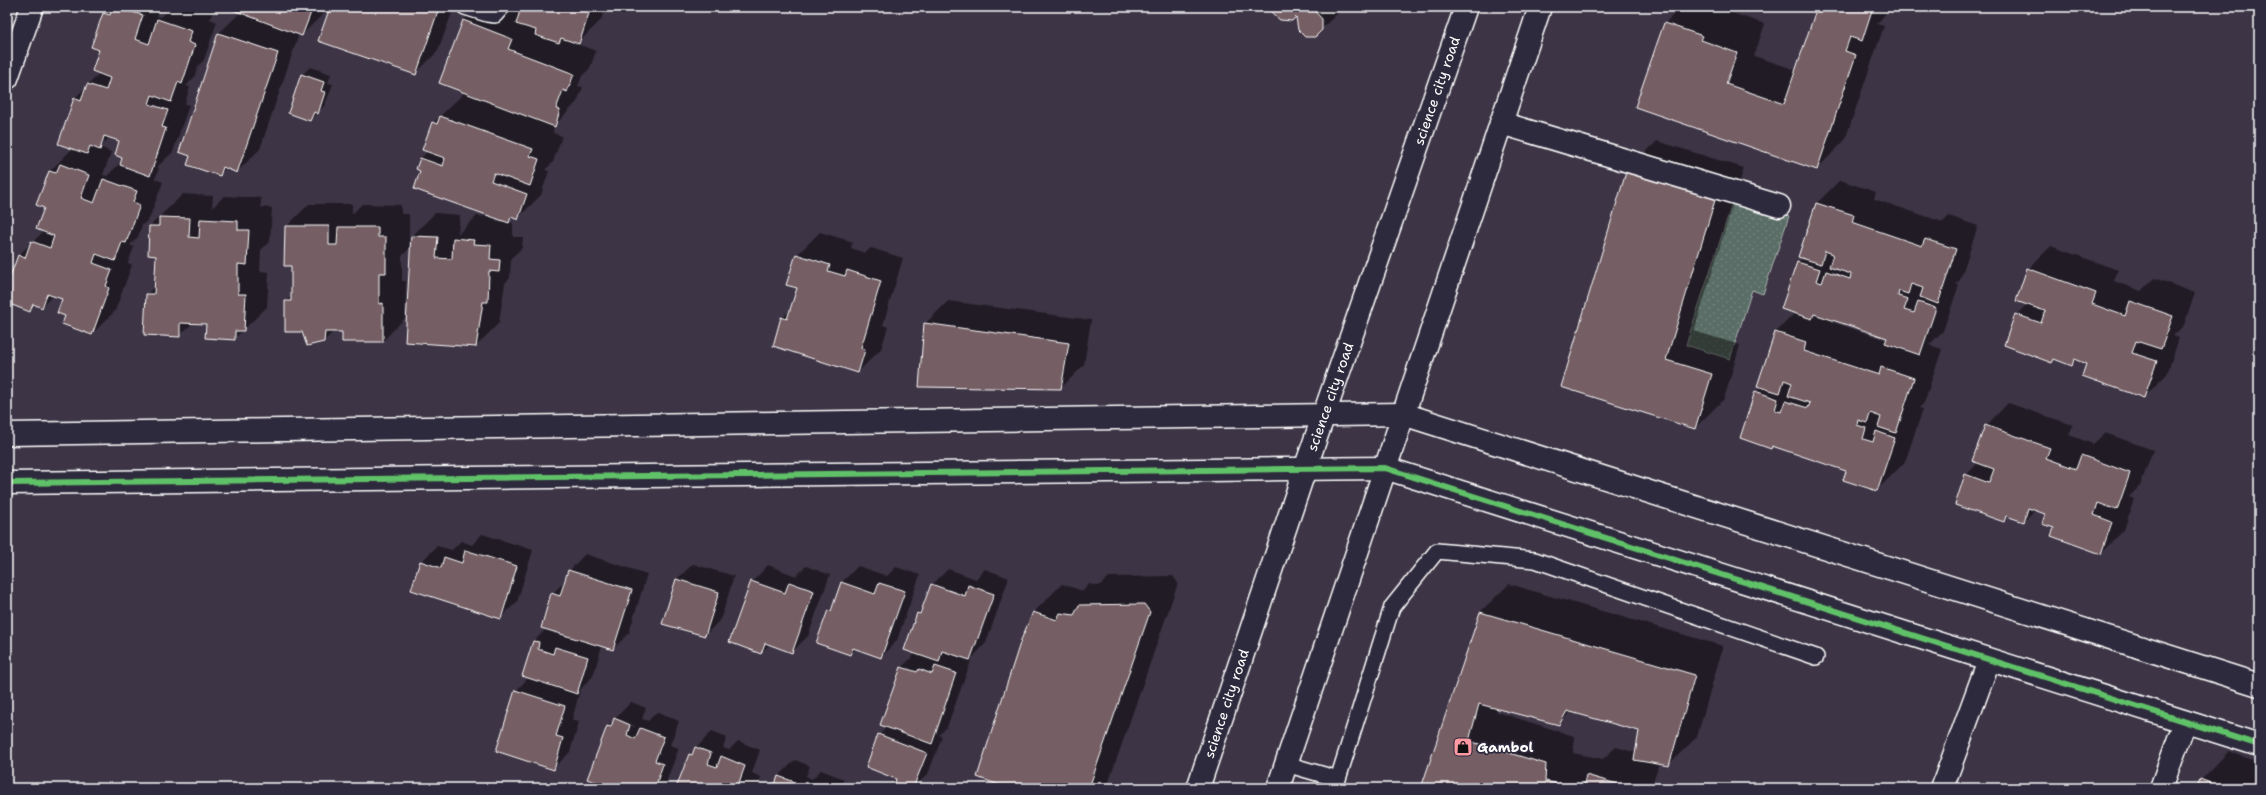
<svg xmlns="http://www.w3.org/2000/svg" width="2266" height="795" viewBox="0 0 2266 795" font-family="'Shantell Sans',sans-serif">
<defs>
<pattern id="grass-dots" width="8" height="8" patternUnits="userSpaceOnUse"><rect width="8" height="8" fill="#5a6d66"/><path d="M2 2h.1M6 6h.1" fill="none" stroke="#73837d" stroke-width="1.8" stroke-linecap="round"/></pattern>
</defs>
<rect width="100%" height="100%" fill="#3d3445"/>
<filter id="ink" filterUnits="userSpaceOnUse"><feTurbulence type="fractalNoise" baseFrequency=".025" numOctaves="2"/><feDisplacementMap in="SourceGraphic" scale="8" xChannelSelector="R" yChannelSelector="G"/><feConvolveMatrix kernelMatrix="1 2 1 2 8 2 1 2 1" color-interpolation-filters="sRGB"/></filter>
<g filter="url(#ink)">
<path fill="url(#grass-dots)" stroke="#acb6b2" d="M 1734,198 L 1789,216 L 1763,294 L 1752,290 L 1730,359 L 1686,345 Z"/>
<path fill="#0007" fill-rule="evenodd" d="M 111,7 L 160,7 L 157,16 L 161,17 L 171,7 L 210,7 L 214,8 L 210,19 L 217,22 L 204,60 L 198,66 L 194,78 L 186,86 L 190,87 L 185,104 L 189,105 L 173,152 L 157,167 L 159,168 L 155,179 L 163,182 L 149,219 L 142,225 L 138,237 L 130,245 L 134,247 L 128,263 L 132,265 L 115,311 L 92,334 L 66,315 L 64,299 L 53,295 L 42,307 L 36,304 L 30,311 L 7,302 L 7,287 L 18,256 L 44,231 L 50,171 L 73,148 L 59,143 L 75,98 L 100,73 L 104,14 ZM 110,137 L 120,141 L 122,161 L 107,176 L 103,175 L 111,152 L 100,147 Z
M 228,7 L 327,7 L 325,12 L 302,35 L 299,34 L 260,149 L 237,172 L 226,168 L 219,175 L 192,156 L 180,151 L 219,33 L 241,12 Z
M 331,7 L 454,7 L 438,51 L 415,74 L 319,41 Z
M 477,7 L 512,7 L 521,11 L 522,7 L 606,7 L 601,20 L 577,44 L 596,51 L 590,68 L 582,76 L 578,86 L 583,87 L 577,102 L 554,126 L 553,133 L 562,136 L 553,162 L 545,170 L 549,171 L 541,195 L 518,218 L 514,217 L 508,222 L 513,223 L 513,237 L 523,237 L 522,248 L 511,258 L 510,278 L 505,283 L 499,323 L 476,346 L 406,341 L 412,236 L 435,213 L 460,215 L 458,234 L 477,216 L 493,217 L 417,169 L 421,158 L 428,151 L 433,123 L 465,92 L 440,83 L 464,20 ZM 496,218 L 508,222 L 496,221 Z
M 1273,7 L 1338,7 L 1338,13 L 1314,36 L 1297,16 Z
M 1681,7 L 1729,7 L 1729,12 L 1765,24 L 1754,56 L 1796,70 L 1818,7 L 1891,7 L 1877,24 L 1884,26 L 1845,140 L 1817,169 L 1636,107 L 1665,23 Z
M 310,67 L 331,74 L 328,83 L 333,84 L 325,105 L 310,120 L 302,75 Z
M 1657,141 L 1744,168 L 1694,331 L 1740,345 L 1724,399 L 1695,428 L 1562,386 L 1628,170 Z
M 1840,180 L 1876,192 L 1874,199 L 1943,222 L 1949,216 L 1978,226 L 1960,280 L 1956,284 L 1959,285 L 1943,331 L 1929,345 L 1942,349 L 1924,403 L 1919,408 L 1923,409 L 1905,462 L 1877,490 L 1847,470 L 1773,445 L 1756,392 L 1762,386 L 1759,385 L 1776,332 L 1795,313 L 1798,263 L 1803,257 L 1800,256 L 1817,203 ZM 1833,319 L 1888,337 L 1887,340 L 1832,322 Z
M 183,194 L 213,196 L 212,208 L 224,196 L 261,198 L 261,207 L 272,208 L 270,241 L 261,250 L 260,271 L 269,272 L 267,307 L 234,339 L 207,323 L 193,323 L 179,336 L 147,294 L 155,286 L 157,255 L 150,226 Z
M 309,204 L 352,204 L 352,214 L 362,204 L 401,205 L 401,214 L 409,214 L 409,249 L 402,256 L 402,281 L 406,281 L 405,318 L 382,342 L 343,332 L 334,331 L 324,341 L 302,331 L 286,301 L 292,296 L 292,265 L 286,227 Z
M 820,232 L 853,242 L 851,248 L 865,253 L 871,248 L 903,258 L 883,325 L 888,327 L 881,349 L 858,372 L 782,318 L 792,309 L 798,287 L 797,255 Z
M 2051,246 L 2118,270 L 2114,281 L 2141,291 L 2154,278 L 2195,293 L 2184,325 L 2173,336 L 2179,338 L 2167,374 L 2144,397 L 2077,359 L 2072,364 L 2055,358 L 2052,361 L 2016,315 L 2027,304 L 2028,269 Z
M 948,301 L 1091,320 L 1084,365 L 1061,388 L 925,324 Z
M 2008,403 L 2073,425 L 2069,435 L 2093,444 L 2105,433 L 2153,450 L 2140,486 L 2129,497 L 2134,499 L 2124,530 L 2101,553 L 2046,514 L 2035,510 L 2024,521 L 2009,516 L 2004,521 L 1966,475 L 1978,463 L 1986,426 Z
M 482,534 L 533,550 L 517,602 L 500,618 L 421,562 L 437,546 L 452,550 L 461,541 L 472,545 Z
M 585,554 L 647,574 L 629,633 L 613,649 L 602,646 L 593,676 L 580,690 L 572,720 L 579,722 L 570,752 L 554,768 L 516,691 L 529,677 L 534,641 L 547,628 L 552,594 L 566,580 L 569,571 ZM 554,631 L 569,635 L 567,637 L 553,633 Z
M 693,564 L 734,576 L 721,619 L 705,635 L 676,580 Z
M 768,565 L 796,576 L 806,566 L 830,575 L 808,636 L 792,652 L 770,644 L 761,653 L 752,582 Z
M 858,566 L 887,576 L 896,567 L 920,575 L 897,640 L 881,657 L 856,648 L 850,654 L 829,610 L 834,605 L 842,582 Z
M 948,569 L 976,579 L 985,569 L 1009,578 L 986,643 L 972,658 L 947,727 L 939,735 L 942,737 L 928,774 L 913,788 L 907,788 L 897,778 L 879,735 L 887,727 L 902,667 L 916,653 L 905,649 L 918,613 L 923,608 L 932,585 Z
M 1173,576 L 1178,583 L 1108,784 L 1104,788 L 997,788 L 1000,785 L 1033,613 L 1062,584 L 1083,591 L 1089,584 L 1099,586 L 1109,577 Z
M 1509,584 L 1723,646 L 1697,737 L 1668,765 L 1660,764 L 1650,788 L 1422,788 L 1480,612 ZM 1498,708 L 1558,724 L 1572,711 L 1640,730 L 1637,753 L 1616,747 L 1603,759 L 1573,753 L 1574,736 L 1497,712 Z
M 631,702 L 646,708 L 642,719 L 648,721 L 657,712 L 679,721 L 670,745 L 679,748 L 665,785 L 662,788 L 615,788 L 589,778 L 608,726 ZM 619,719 L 635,726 L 635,727 L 619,721 Z
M 712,731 L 727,737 L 723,748 L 729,750 L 738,741 L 760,750 L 752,773 L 761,777 L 757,788 L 677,788 L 690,755 Z
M 2229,751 L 2259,763 L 2259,788 L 2198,788 L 2201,780 Z
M 795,760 L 810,766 L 806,776 L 812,779 L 821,770 L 844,779 L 840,788 L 771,788 L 779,776 Z
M 7,783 L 18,786 L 17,788 L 7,788 Z
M 868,783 L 881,788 L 863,788 Z"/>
<path fill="#755e65" stroke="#fff" d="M 113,7 L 143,15 L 135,39 L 149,44 L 157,19 L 192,31 L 188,42 L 195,45 L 182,84 L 178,82 L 171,102 L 152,95 L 149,104 L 168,110 L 162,127 L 166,128 L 150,176 L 120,165 L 122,158 L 115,155 L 119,141 L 104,136 L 100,150 L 90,146 L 87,154 L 58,144 L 74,98 L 81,101 L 87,84 L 106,90 L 110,78 L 92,71 L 99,50 L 91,47 L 103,13 L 110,15 Z
M 225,7 L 313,7 L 302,36 Z
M 330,7 L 439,8 L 416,75 L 318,41 Z
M 521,7 L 597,7 L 596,9 L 591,7 L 579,44 L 561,38 L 559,43 L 535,35 L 536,30 L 516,24 Z
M 1271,7 L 1311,7 L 1322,19 L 1322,30 L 1315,37 L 1305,37 L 1298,30 L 1296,17 L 1292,21 L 1280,20 L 1272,13 Z
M 1817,7 L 1873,7 L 1862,41 L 1850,37 L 1845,51 L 1856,55 L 1817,170 L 1635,107 L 1664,23 L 1703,36 L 1701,40 L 1737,53 L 1726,84 L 1784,104 Z
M 463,20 L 512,39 L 508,49 L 574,74 L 567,92 L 563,90 L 556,109 L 560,110 L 555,127 L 439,83 Z
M 218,33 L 278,53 L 237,173 L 223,167 L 220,176 L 187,165 L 190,156 L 179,152 Z
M 301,74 L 324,82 L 321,91 L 325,92 L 318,114 L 314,112 L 310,121 L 288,113 Z
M 440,116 L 533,149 L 530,156 L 539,159 L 530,186 L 494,173 L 491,181 L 527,194 L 518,220 L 511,217 L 509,223 L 414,189 L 420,171 L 416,169 L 420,158 L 443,166 L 445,158 L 422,150 L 432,122 L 437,124 Z
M 60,164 L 89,175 L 81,198 L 94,203 L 103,179 L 137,191 L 133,202 L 140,205 L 126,243 L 122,242 L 115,261 L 96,254 L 93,263 L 112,270 L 106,286 L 109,288 L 92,335 L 62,324 L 65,316 L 57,313 L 62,299 L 47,294 L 42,308 L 33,304 L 30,312 L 7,303 L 7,285 L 18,255 L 25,258 L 31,241 L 50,248 L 54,236 L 36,229 L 44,208 L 36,205 L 49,171 L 56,173 Z
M 1627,169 L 1716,197 L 1666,360 L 1712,374 L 1695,429 L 1561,387 Z
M 1816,203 L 1854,215 L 1852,222 L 1922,246 L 1925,239 L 1956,249 L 1938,304 L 1920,297 L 1923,288 L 1911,284 L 1908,294 L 1899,291 L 1898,296 L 1908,299 L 1904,310 L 1914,313 L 1918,302 L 1936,308 L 1920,355 L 1885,343 L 1887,338 L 1814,314 L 1812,319 L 1781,309 L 1797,262 L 1820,269 L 1816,281 L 1822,283 L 1826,271 L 1850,279 L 1851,274 L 1829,267 L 1833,254 L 1825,251 L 1821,264 L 1798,257 Z
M 159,217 L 190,218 L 189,237 L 199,238 L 200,219 L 238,221 L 238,230 L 249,230 L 247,265 L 238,264 L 238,294 L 246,294 L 244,331 L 235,331 L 235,340 L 205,338 L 206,324 L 180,323 L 180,337 L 144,335 L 146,294 L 154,294 L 156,256 L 148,255 L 149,226 L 159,226 Z
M 285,226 L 329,226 L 329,245 L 337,245 L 338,227 L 378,227 L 378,237 L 386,237 L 386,273 L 379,273 L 379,304 L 383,303 L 383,342 L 342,342 L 342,332 L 325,332 L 324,342 L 307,346 L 302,332 L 285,332 L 285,301 L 291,301 L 291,266 L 284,266 Z
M 411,236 L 438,237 L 436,258 L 452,259 L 453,238 L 474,240 L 473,244 L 491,245 L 490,259 L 500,260 L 499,272 L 489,271 L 488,302 L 483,302 L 476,347 L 405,342 Z
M 796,254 L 830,265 L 828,271 L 845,276 L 847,270 L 881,281 L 861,348 L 865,350 L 858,373 L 773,346 L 781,317 L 787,319 L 797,288 L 786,285 Z
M 2027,268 L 2096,293 L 2092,304 L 2125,316 L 2130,301 L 2173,316 L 2161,349 L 2136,341 L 2132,353 L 2157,361 L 2144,398 L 2082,376 L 2086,364 L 2074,359 L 2072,366 L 2054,359 L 2052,363 L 2004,345 L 2015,314 L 2041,323 L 2045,311 L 2016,301 Z
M 924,323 L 1069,343 L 1061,389 L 919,387 Z
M 1775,332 L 1806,342 L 1804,351 L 1879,375 L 1881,367 L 1914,378 L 1896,433 L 1878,427 L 1881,417 L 1870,413 L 1867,423 L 1858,420 L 1857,425 L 1866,428 L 1863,439 L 1873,442 L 1876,431 L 1895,438 L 1877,491 L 1843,480 L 1846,471 L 1772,446 L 1771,449 L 1740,438 L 1755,391 L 1778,399 L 1775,410 L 1781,412 L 1785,401 L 1808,408 L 1810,403 L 1788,396 L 1792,383 L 1784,380 L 1780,393 L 1757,386 Z
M 1985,425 L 2050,448 L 2046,458 L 2076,469 L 2081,455 L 2130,473 L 2117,510 L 2098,503 L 2094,515 L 2112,522 L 2101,554 L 2051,536 L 2054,528 L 2042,524 L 2045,514 L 2028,508 L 2024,522 L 2006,516 L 2004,522 L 1955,505 L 1965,474 L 1989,483 L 1994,469 L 1972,461 Z
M 465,550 L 517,566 L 501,619 L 411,590 L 420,561 L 441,568 L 444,557 L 462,563 Z
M 568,570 L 632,590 L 613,650 L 541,628 L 551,593 L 560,596 Z
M 676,579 L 719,592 L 705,636 L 662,624 Z
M 751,581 L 785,593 L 789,582 L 814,591 L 792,653 L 765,643 L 761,654 L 729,642 Z
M 841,582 L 875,594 L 879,583 L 905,591 L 881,658 L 853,648 L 850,655 L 816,643 L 828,610 L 831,611 Z
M 931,584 L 965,596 L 968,585 L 994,594 L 970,660 L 942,651 L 939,662 L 904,650 L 917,613 L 920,614 Z
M 1144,604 L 1150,612 L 1089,788 L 1007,788 L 977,777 L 1021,640 L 1033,612 L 1057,620 L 1060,613 L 1074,615 L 1079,605 Z
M 1480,612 L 1695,675 L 1669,766 L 1634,760 L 1639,731 L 1567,711 L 1559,725 L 1479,704 L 1469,741 L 1546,764 L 1545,781 L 1579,788 L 1421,788 Z
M 533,641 L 539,642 L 538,649 L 553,654 L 555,647 L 588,657 L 577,694 L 522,676 Z
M 935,666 L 956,673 L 932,744 L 880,725 L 901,667 L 917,672 L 919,669 L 932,674 Z
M 515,690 L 565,706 L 556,736 L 563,738 L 554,770 L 496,751 Z
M 614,718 L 630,725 L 627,735 L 635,739 L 640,728 L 664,737 L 655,761 L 663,764 L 655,788 L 612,788 L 587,779 L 607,726 L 611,727 Z
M 878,734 L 927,753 L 913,788 L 905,788 L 895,784 L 896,779 L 866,767 Z
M 695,747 L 711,753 L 708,764 L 717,767 L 721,756 L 745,766 L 737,788 L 676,788 L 689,754 L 692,755 Z
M 1586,775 L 1631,788 L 1583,788 Z
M 778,776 L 795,782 L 792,788 L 770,788 L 772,783 L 775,784 Z
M 2200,779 L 2223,788 L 2197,788 Z"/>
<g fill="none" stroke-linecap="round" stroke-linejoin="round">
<defs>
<path id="lane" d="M 465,7 L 487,14 L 495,15 L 502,7
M 1286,764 L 1338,779 L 1392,607 L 1437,551 L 1535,560 L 1816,657"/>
<path id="street" d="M 1501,123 L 1779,206
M 1942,788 L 1989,660
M 2161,788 L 2185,722"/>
<g id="secondary">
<path d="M 7,78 L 32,7"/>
<path d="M 7,434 L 1403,414 L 2259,685"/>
<path d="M 7,483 L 1385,468 L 2259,745"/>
<path id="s1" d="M 1198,788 L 1305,469 L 1466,7"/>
<path d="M 1278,788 L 1540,7"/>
</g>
</defs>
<use href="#lane" stroke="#fff" stroke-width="18"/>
<use href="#street" stroke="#fff" stroke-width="25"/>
<use href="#secondary" stroke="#fff" stroke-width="25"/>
<use href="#lane" stroke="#2f2a3d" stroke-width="15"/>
<use href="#street" stroke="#2f2a3d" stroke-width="22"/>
<use href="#secondary" stroke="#2f2a3d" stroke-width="22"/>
<defs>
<path id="cycleway" d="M 7,483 L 1385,468 L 2259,745"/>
</defs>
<use href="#cycleway" stroke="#2f2a3d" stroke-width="8"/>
<use href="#cycleway" stroke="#61c268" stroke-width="6"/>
</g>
</g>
<defs>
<symbol id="shop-square" viewBox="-11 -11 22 22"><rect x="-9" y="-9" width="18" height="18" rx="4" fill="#ff9aa2" stroke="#2f2a3d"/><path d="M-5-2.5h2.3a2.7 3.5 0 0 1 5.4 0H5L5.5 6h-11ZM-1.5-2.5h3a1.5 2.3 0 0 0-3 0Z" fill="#111"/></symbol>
</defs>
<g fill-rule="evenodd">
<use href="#shop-square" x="1452" y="736" width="22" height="22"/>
</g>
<g text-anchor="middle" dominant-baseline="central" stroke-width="3.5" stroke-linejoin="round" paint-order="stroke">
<g font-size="14" fill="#fff" stroke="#2f2a3d">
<text stroke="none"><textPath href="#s1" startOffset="737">science city road</textPath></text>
<text stroke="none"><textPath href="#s1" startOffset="413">science city road</textPath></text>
<text stroke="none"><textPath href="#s1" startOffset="89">science city road</textPath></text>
</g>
<g font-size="14" font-weight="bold" fill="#fff" stroke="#2f2a3d" text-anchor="start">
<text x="1477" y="747">Gambol</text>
</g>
</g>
<rect width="2266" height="795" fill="none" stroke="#2f2a3d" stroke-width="24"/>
<rect x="12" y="12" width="2242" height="771" fill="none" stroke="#fff" stroke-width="1.5" filter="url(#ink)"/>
</svg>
